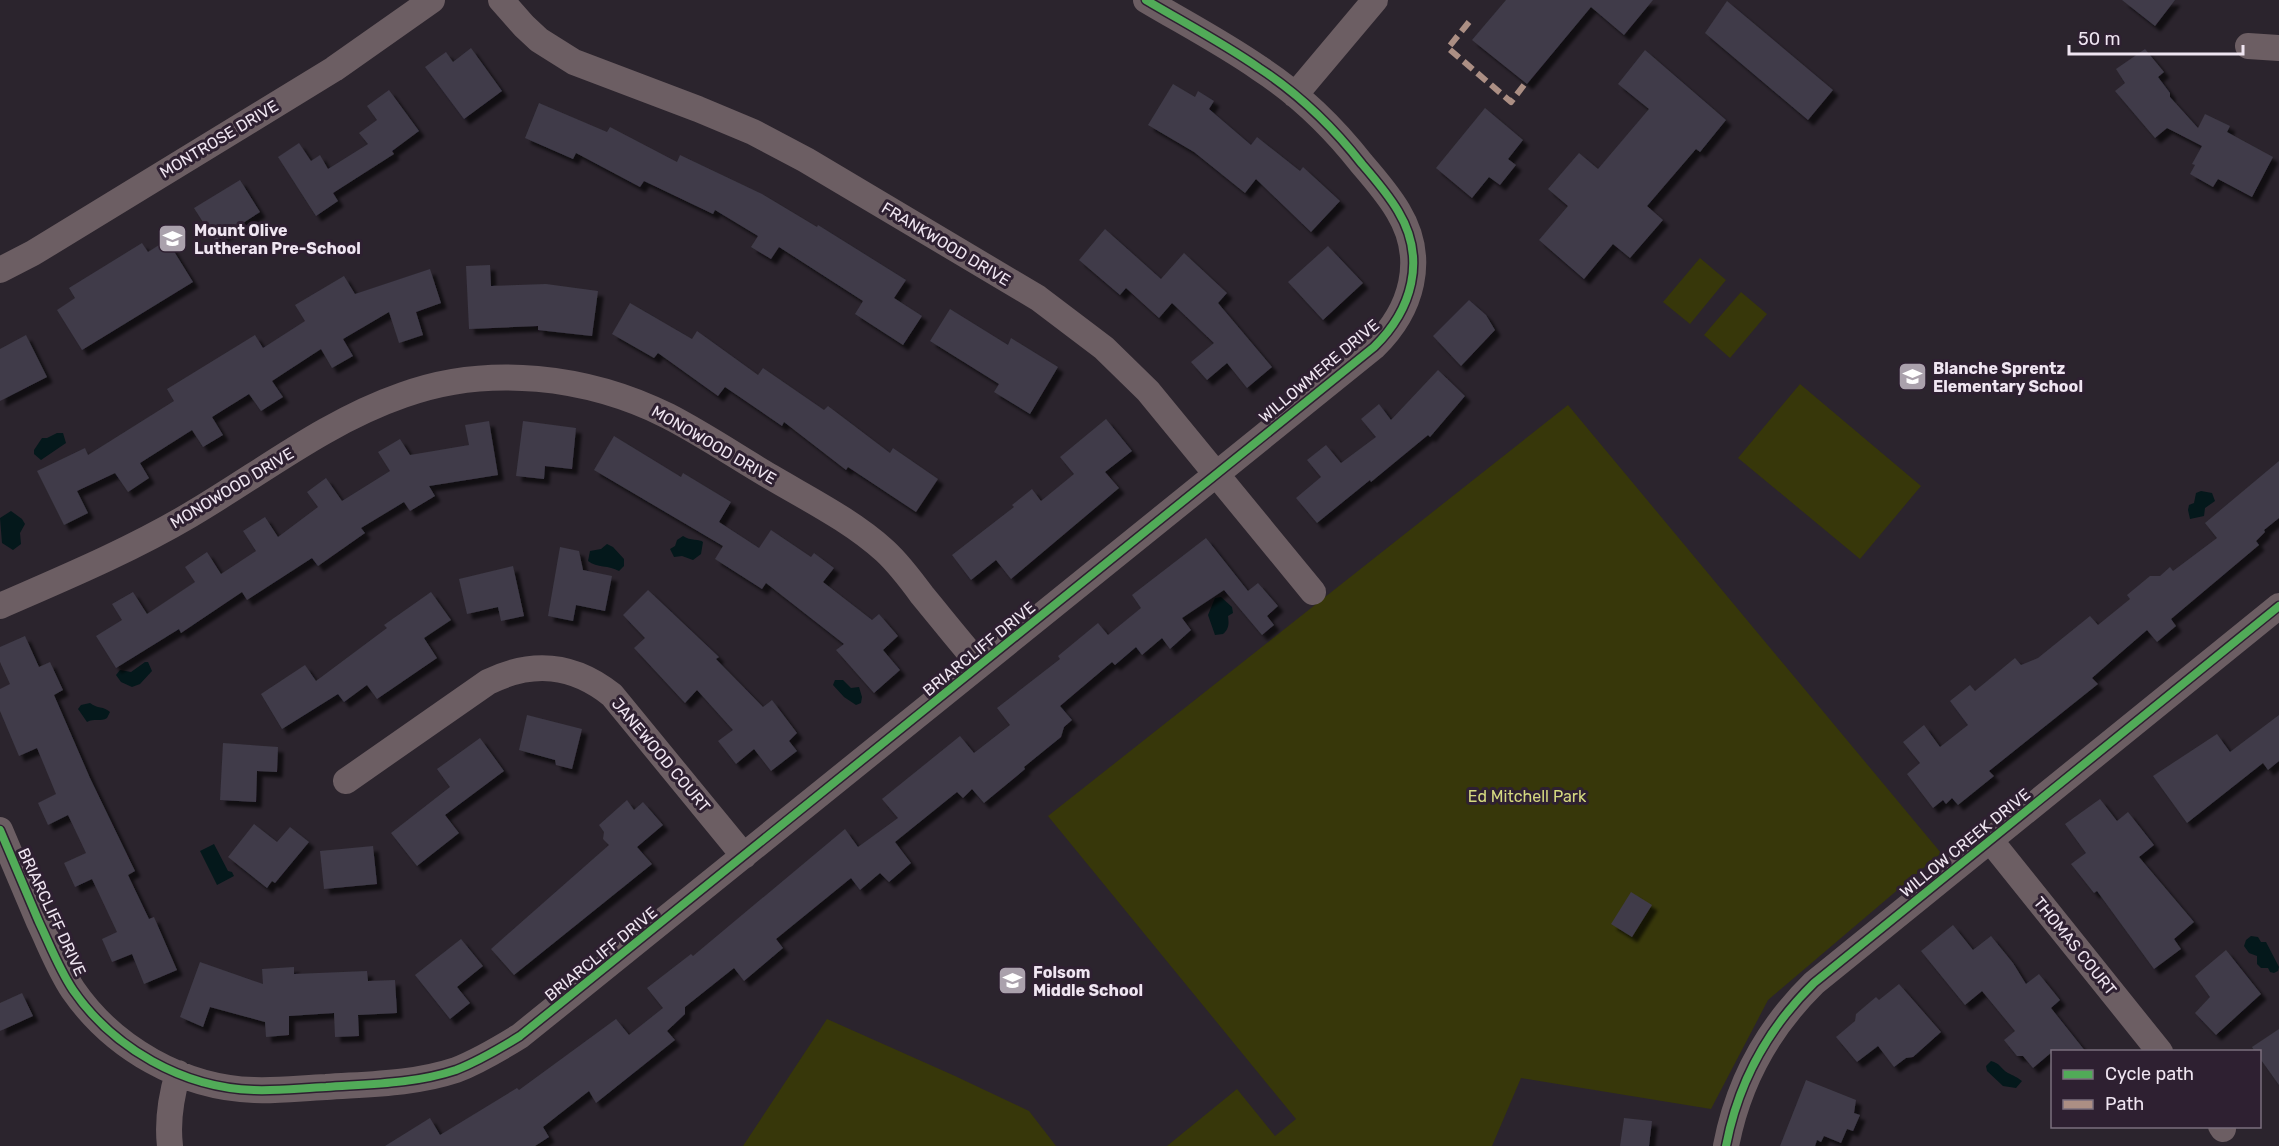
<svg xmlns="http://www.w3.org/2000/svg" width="2279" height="1146" viewBox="0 0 2279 1146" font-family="Rubik,sans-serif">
<defs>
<filter id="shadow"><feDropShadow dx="5.5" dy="5.5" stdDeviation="1.5" flood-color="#0009"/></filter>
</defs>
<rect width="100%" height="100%" fill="#2b242d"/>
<path fill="#37370a" d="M 1700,258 L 1726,280 L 1690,324 L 1663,302 Z
M 1741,292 L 1767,314 L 1730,358 L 1704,335 Z
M 1800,384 L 1921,486 L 1860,559 L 1738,458 Z
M 1568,405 L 1941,853 L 1768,1000 L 1711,1109 L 1521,1078 L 1492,1146 L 1167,1146 L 1237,1089 L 1275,1136 L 1296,1119 L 1048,816 Z
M 827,1019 L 955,1076 L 1029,1111 L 1056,1146 L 743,1146 Z"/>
<path fill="#04181b" d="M 57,433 L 63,433 L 66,443 L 41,460 L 34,454 L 34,450 L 42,438 L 47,438 Z
M 2201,491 L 2212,493 L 2215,501 L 2205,508 L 2204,516 L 2190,519 L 2188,510 L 2189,505 L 2194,503 L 2196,493 Z
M 11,511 L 22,519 L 25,524 L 20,533 L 21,544 L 13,550 L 2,543 L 0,518 Z
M 683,536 C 690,541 700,539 703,542 L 701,554 L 693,560 L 682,556 L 674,557 L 670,549 L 675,546 L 677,540 Z
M 607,544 L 613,547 L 624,559 L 624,566 L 619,571 C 609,565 597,568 588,561 L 590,551 L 601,549 Z
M 1221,597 L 1232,607 L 1233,613 L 1228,616 C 1229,624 1229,629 1223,634 L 1215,635 L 1208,615 L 1215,598 Z
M 145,662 L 148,662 L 152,671 L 140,684 L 132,687 L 121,682 L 116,675 L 120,670 L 131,672 Z
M 835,680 L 843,680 L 851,688 L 859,687 L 862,697 L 861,703 L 856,705 L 844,697 L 833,685 Z
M 90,703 C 97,709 104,706 110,712 L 107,718 C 101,722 94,718 87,722 L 78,709 L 81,705 Z
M 214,844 L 228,871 L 232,872 L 234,876 L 217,885 L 200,851 Z
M 2251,936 L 2258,937 L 2261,942 L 2266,942 L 2279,967 L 2278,971 L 2274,973 L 2270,972 L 2268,968 L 2261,968 L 2257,964 L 2257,956 L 2249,953 L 2244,946 L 2246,940 Z
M 1991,1061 C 2000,1063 2001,1069 2008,1073 C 2014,1076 2017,1077 2022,1081 L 2016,1088 L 2003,1086 L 1987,1071 L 1986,1066 Z"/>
<path fill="#3f3b48" filter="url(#shadow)" d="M 1506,0 L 1653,0 L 1624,35 L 1591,7 L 1527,84 L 1472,40 Z
M 2122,0 L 2175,0 L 2155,26 Z
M 1727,1 L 1833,90 L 1808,120 L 1705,33 Z
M 471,48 L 502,91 L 464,119 L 425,67 L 446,52 L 453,62 Z
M 2145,49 L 2164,72 L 2158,77 L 2170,93 L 2170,97 L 2198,128 L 2205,114 L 2230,126 L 2227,132 L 2273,157 L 2252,197 L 2218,179 L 2213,187 L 2190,174 L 2195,165 L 2192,164 L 2202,146 L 2167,128 L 2155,138 L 2115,91 L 2125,83 L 2116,69 Z
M 1645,50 L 1726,120 L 1700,152 L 1696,149 L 1647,206 L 1663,220 L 1630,258 L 1613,244 L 1584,279 L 1539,240 L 1568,206 L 1548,189 L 1579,153 L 1598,169 L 1649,109 L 1618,84 Z
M 1173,84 L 1195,97 L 1198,91 L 1214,101 L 1209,109 L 1251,145 L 1257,137 L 1300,171 L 1303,167 L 1340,201 L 1311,232 L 1256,179 L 1245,193 L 1194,152 L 1148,125 Z
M 389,90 L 419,131 L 392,151 L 394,154 L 333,193 L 338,201 L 316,216 L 278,157 L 299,143 L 311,161 L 320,155 L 328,169 L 368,144 L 359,133 L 377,120 L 367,106 Z
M 539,103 L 607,132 L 610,127 L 677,162 L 680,155 L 762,194 L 817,227 L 818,225 L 906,280 L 894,298 L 922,316 L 903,345 L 855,314 L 863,301 L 779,247 L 771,259 L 751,247 L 758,236 L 715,210 L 713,214 L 644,181 L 640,187 L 576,153 L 573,159 L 525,138 Z
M 1485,108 L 1523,140 L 1508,159 L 1516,165 L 1500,185 L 1489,177 L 1472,198 L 1436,168 Z
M 240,180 L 260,212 L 215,241 L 194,208 Z
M 1105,229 L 1161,279 L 1184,253 L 1227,293 L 1218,303 L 1272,367 L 1247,388 L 1227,363 L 1207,380 L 1191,362 L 1214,343 L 1172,303 L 1159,318 L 1126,288 L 1120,295 L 1079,260 Z
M 167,240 L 193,282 L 82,350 L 57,310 L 75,298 L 69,288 L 142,243 L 148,252 Z
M 1328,246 L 1363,283 L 1323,320 L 1288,282 Z
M 490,265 L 491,286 L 546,284 L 598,291 L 592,336 L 538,330 L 538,326 L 469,329 L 466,266 Z
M 430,269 L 441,303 L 416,312 L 423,335 L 399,343 L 389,312 L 343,339 L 353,356 L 332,368 L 321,349 L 272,381 L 283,397 L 261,411 L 249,394 L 212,417 L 223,435 L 203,447 L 192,430 L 140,463 L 149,478 L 128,492 L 115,473 L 77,491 L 88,513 L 64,525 L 37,471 L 85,448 L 88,455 L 174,401 L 167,389 L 255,335 L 263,348 L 305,321 L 295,305 L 344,276 L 355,294 Z
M 1469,300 L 1486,315 L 1495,330 L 1461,366 L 1433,336 Z
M 630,303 L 692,339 L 697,331 L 758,375 L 763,368 L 824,410 L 828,406 L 890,453 L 893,448 L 938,479 L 916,512 L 848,467 L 846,470 L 784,422 L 782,426 L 725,387 L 718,396 L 658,353 L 654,358 L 612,334 Z
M 950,309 L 1008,345 L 1011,338 L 1058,367 L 1030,414 L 994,392 L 999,384 L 930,341 Z
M 26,335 L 47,377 L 0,401 L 0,349 Z
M 1438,370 L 1465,396 L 1430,437 L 1428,435 L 1371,482 L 1370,480 L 1317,523 L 1296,498 L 1321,477 L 1307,460 L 1326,445 L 1341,463 L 1376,437 L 1361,419 L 1379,404 L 1391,420 Z
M 1106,419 L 1132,451 L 1105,472 L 1119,488 L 1011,579 L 996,560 L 971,580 L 952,555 L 1014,507 L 1012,505 L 1032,489 L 1041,501 L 1074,474 L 1060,457 Z
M 489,421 L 498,475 L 429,486 L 435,496 L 410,511 L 404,502 L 361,528 L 365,533 L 318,566 L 312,558 L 247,600 L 242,592 L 181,633 L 179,629 L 116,668 L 96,636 L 122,620 L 112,604 L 133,592 L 147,614 L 195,582 L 185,567 L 207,552 L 221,574 L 256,551 L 243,531 L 265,517 L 278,537 L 318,507 L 307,492 L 326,478 L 342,501 L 390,471 L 378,452 L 400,439 L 410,455 L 469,445 L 465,425 Z
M 523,421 L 576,428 L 572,469 L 545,466 L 544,479 L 516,476 Z
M 614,436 L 681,477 L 683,473 L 731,502 L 719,522 L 759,548 L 771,530 L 811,557 L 814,553 L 834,568 L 823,582 L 872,620 L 879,614 L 898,636 L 883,650 L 900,670 L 874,693 L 836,650 L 844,644 L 766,583 L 762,589 L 715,559 L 723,546 L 594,470 Z
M 2279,461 L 2279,518 L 2264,530 L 2265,532 L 2256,541 L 2259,545 L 2171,619 L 2176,626 L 2157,642 L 2147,630 L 2117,656 L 2092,678 L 2098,684 L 1989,771 L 1994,776 L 1958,805 L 1952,798 L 1946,804 L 1943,800 L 1933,808 L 1907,774 L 1920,763 L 1903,742 L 1924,725 L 1940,747 L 1968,725 L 1950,701 L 1970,685 L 1975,691 L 2015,658 L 2021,665 L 2038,658 L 2090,616 L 2098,625 L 2130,599 L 2127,595 L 2150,576 L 2160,576 L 2170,567 L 2173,571 L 2217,538 L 2205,523 Z
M 1206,538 L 1248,591 L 1258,583 L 1278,606 L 1267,616 L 1274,625 L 1262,635 L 1224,590 L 1182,618 L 1191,630 L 1170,649 L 1162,638 L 1142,655 L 1136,647 L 1115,665 L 1112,662 L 1060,706 L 1072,720 L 1064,727 L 1061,737 L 1024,767 L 1025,769 L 1018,775 L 984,803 L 972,789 L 963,798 L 957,792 L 895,842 L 911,863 L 889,882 L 880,873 L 860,890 L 851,878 L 776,939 L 783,948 L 744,981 L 734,968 L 685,1007 L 685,1014 L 667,1031 L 675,1040 L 596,1103 L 589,1091 L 543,1127 L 549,1137 L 535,1146 L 385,1146 L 430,1118 L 440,1135 L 517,1088 L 519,1090 L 616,1019 L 629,1035 L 663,1008 L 647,988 L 691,954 L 693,956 L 845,829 L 858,847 L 898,818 L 882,799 L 960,736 L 974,753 L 1010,725 L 997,708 L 1060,659 L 1058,656 L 1098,623 L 1108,635 L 1141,608 L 1132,595 Z
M 560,547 L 579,551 L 583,570 L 612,576 L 605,611 L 576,605 L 573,621 L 548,616 Z
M 513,566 L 524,616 L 501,621 L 498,607 L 467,614 L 459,579 Z
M 648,590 L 719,657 L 716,659 L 763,707 L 772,700 L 797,733 L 789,741 L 797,751 L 771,771 L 754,749 L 736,764 L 718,741 L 733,730 L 697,690 L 685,703 L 634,648 L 645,638 L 623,615 Z
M 431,592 L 451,620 L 424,638 L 437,658 L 377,699 L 367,685 L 344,702 L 338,694 L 282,729 L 261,694 L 305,665 L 316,681 L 387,628 L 384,625 Z
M 25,636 L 39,667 L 50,662 L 63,690 L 54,695 L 90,778 L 135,871 L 128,875 L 149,919 L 154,917 L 177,970 L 144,984 L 132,954 L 112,962 L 102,939 L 117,932 L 92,879 L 75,887 L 64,863 L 86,853 L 68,815 L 48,825 L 38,803 L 56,794 L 37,748 L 19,756 L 0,711 L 0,689 L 10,684 L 0,662 L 0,647 Z
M 527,715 L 582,729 L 572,769 L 556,765 L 555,760 L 519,750 Z
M 2279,715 L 2279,761 L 2268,770 L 2263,763 L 2187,823 L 2153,776 L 2217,734 L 2230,752 Z
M 480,738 L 504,771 L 445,815 L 459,833 L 417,866 L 391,833 L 450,787 L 437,769 Z
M 223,743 L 278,747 L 277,772 L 257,771 L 256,802 L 220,800 Z
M 2100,799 L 2117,821 L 2128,812 L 2154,845 L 2139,857 L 2194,922 L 2174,939 L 2181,949 L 2154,969 L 2097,891 L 2094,893 L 2071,864 L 2086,853 L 2065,824 Z
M 627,800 L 634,810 L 643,802 L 663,825 L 637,847 L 652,864 L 514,975 L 491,949 L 609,845 L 603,839 L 604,832 L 599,825 Z
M 254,824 L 277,842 L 290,827 L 309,842 L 275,883 L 272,881 L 267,888 L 228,857 Z
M 373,846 L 377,884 L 324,889 L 320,851 Z
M 1631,892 L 1652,905 L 1632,937 L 1611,924 Z
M 1953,925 L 1973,950 L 1991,936 L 2013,963 L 2026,984 L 2039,974 L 2060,1000 L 2051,1008 L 2086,1052 L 2052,1052 L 2033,1068 L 2023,1056 L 2017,1056 L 2004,1040 L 2015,1031 L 1982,991 L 1965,1005 L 1921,951 Z
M 461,939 L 483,966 L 457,987 L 470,1003 L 450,1019 L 415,975 Z
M 2226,950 L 2261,994 L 2216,1035 L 2195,1013 L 2210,997 L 2195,976 Z
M 200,962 L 263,984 L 262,969 L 294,967 L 294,974 L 367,971 L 368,981 L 395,980 L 397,1013 L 358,1015 L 359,1036 L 335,1037 L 334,1013 L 289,1016 L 289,1035 L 266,1037 L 265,1022 L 210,1007 L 203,1027 L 180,1017 Z
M 1899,984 L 1941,1032 L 1913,1057 L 1906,1058 L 1894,1067 L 1878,1046 L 1857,1062 L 1836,1037 L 1855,1021 L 1856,1014 L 1876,997 L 1879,1000 Z
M 22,993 L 33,1016 L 0,1031 L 0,1003 Z
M 2279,1029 L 2279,1085 L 2259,1057 L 2259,1052 L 2255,1052 L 2252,1047 Z
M 1806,1080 L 1856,1100 L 1854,1113 L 1860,1115 L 1853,1131 L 1847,1129 L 1841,1143 L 1824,1136 L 1821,1142 L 1817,1140 L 1815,1146 L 1780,1146 Z
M 1624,1118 L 1652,1121 L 1649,1146 L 1620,1146 Z"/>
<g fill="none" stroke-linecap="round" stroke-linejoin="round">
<path stroke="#6c5e63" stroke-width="26" d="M 501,0 L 524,26 L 539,40 L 574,62 L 698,109 L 753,132 L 806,160 L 1038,298 L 1104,348 L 1148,391 L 1313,592
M 2248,46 L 2279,48
M 1295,95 L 1375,0
M 0,270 L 33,253 L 334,69 L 432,0
M 0,606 C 64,578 129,551 190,515 C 260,474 325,422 403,395 C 488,364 588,376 668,416 C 703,434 737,457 771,477 C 810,500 852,521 885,551 C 899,564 911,580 922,595 C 941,618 960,642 980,665
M 346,781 L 488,682 C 533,660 573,664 612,695 L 744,856
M 0,830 C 13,860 26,891 39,922 C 50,945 59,969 73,990 C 113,1048 183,1088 254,1090 C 277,1091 302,1088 326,1087 C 369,1084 414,1084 456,1070 C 479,1061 499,1049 520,1036 L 1374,347 C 1412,310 1427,259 1398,211 C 1388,194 1375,179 1362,164 C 1333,127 1299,94 1259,68 C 1223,43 1183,22 1146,0
M 1990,840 L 2160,1052
M 2221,1126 L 2223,1129
M 170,1146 C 167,1121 171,1097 178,1073
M 1726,1146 C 1738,1083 1768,1028 1814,983 L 2279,606"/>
<path stroke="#ac8f84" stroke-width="6" stroke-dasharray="12 6" stroke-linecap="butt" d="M 1469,22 L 1448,48 L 1511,102 L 1524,85"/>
<defs>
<path id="cycleway" d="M 0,830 C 13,860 26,891 39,922 C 50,945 59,969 73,990 C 113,1048 183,1088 254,1090 C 277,1091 302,1088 326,1087 C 369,1084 414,1084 456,1070 C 479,1061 499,1049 520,1036 L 1374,347 C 1412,310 1427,259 1398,211 C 1388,194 1375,179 1362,164 C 1333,127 1299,94 1259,68 C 1223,43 1183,22 1146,0
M 1726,1146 C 1738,1083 1768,1028 1814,983 L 2279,606"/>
</defs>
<use href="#cycleway" stroke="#2e2031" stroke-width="11"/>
<use href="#cycleway" stroke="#51ab58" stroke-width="8"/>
</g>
<defs>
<symbol id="school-square" viewBox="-11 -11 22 22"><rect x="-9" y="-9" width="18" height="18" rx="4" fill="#aaa1ac" stroke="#2e2031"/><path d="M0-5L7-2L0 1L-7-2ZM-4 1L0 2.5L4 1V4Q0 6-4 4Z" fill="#fff"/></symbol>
</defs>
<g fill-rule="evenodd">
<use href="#school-square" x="156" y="222" width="33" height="33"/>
<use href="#school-square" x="1896" y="360" width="33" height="33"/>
<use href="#school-square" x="996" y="964" width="33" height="33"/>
</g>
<g text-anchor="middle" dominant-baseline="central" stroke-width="6" stroke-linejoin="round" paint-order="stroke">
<g font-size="16" fill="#efe5f1" stroke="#2e2031">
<text transform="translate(219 139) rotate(-31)">MONTROSE DRIVE</text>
<text transform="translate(946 244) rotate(31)">FRANKWOOD DRIVE</text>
<text transform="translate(1319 371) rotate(-40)">WILLOWMERE DRIVE</text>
<text transform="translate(714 445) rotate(30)">MONOWOOD DRIVE</text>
<text transform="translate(232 488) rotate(-31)">MONOWOOD DRIVE</text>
<text transform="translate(979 649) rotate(-39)">BRIARCLIFF DRIVE</text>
<text transform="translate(661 755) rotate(50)">JANEWOOD COURT</text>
<text transform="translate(1965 843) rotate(-39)">WILLOW CREEK DRIVE</text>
<text transform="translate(52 912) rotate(65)">BRIARCLIFF DRIVE</text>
<text transform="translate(2075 946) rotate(51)">THOMAS COURT</text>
<text transform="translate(601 954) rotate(-39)">BRIARCLIFF DRIVE</text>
</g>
<g font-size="16" font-weight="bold" fill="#efe5f1" stroke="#2e2031" text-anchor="start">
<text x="194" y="230">Mount Olive<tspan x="194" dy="18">Lutheran Pre-School</tspan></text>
<text x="1933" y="368">Blanche Sprentz<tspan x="1933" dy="18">Elementary School</tspan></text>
<text x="1033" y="972">Folsom<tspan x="1033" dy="18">Middle School</tspan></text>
</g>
<g font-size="16" fill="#d5d980" stroke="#2e2031">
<text x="1527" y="796">Ed Mitchell Park</text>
</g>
</g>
<rect x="2051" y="1050" width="210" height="78" fill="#2e2031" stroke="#7b6f7e" stroke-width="1.5"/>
<rect x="2063" y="1070" width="30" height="9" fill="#51ab58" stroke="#7b6f7e" stroke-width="1.5"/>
<text x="2105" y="1080" font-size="18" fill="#efe5f1">Cycle path</text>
<rect x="2063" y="1100" width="30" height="9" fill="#ac8f84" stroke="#7b6f7e" stroke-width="1.5"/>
<text x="2105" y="1110" font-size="18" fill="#efe5f1">Path</text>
<path d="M2069 45v9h174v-9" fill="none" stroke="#efe5f1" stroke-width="3"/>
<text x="2078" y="45" font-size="18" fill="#efe5f1" stroke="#2e2031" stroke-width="4.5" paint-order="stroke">50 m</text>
</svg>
